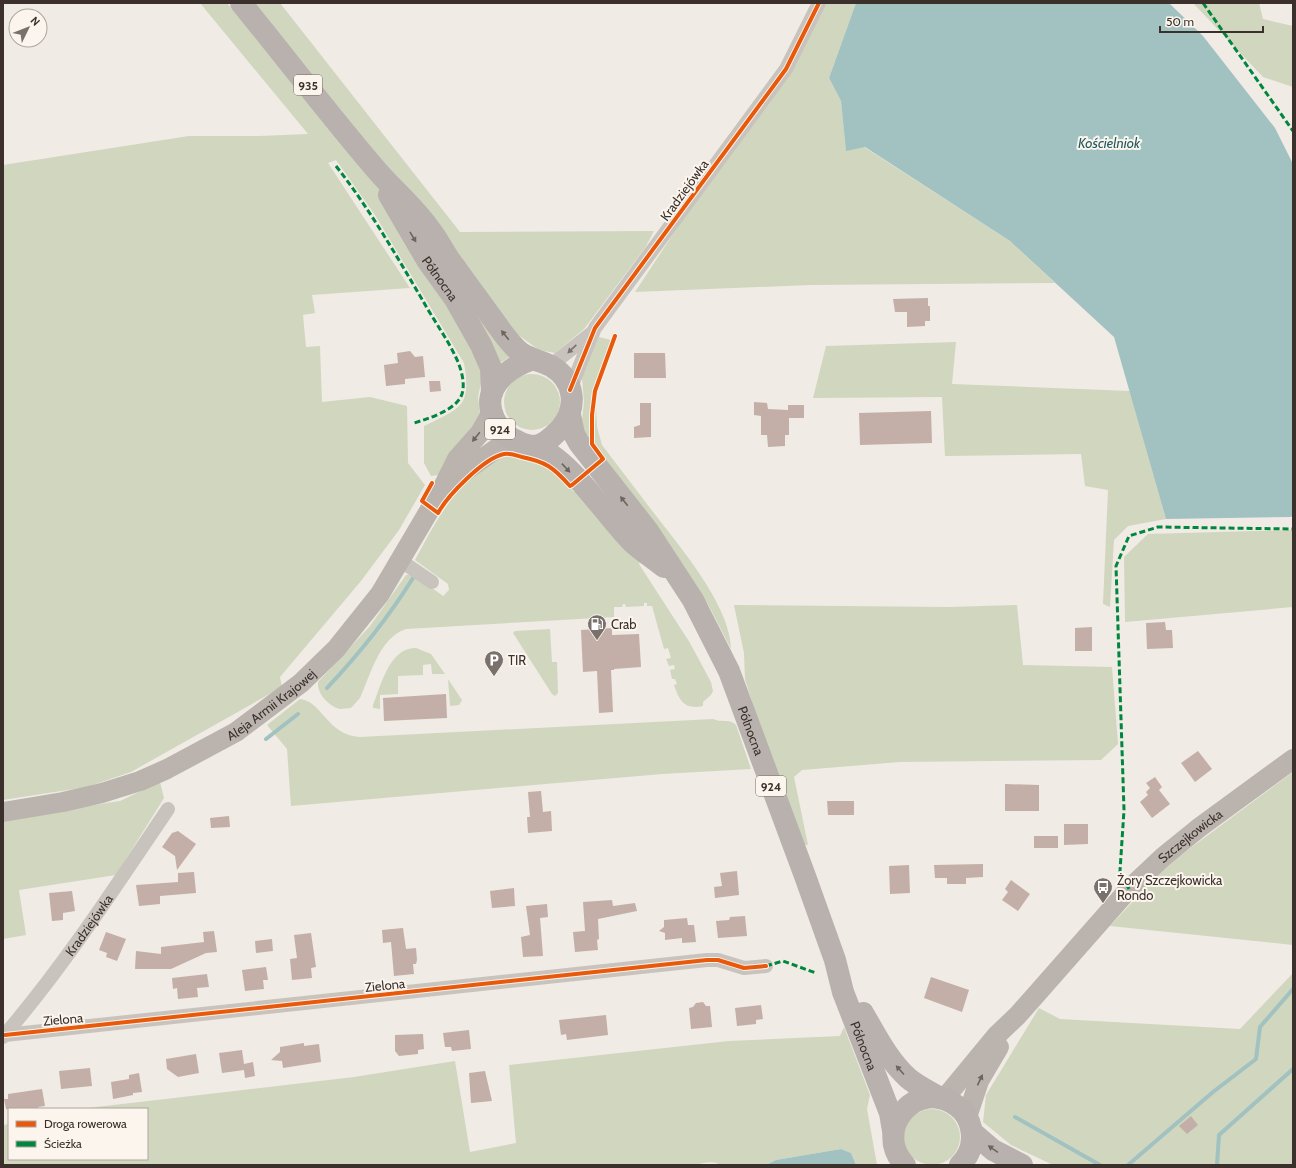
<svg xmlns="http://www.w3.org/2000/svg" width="1296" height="1168" viewBox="0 0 1296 1168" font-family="Cabin,sans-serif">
<rect width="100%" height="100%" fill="#f0ebe5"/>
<path fill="#d1d6bf" d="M 200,3 L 227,3 L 334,135 L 373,178 L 482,365 L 482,378 L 478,397 L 481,421 L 439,475 L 431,476 L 424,463 L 424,426 C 460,408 472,407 464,363 L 375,215 L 336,160 L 328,163 L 410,288 L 312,295 L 315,313 L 303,315 L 306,347 L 320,346 L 322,402 L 370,397 L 407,406 L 408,463 L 425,485 L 399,530 L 361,581 L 280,677 L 282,687 L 131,772 L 87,787 L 3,800 L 3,165 L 189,136 L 259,136 L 308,134 Z
M 253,3 L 280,3 L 460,232 L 654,231 L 645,248 L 584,329 L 555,353 L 539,350 L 517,334 L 379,157 Z
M 825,3 L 856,3 L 829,78 L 841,101 L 846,150 L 864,147 L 1010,241 L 1055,283 L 811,285 L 635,292 Z
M 1193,3 L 1259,3 L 1263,19 L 1293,26 L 1293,87 L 1263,77 Z
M 405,208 L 510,357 L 500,363 Z
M 599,337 L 611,340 L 594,392 L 589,445 L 585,437 L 582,420 L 584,402 L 582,378 Z
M 956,342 L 952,384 L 1130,391 L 1166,519 L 1128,526 L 1114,540 L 1110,607 L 1103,604 L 1108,490 L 1085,486 L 1081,454 L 945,456 L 942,397 L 813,398 L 826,346 Z
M504 402a28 28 0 1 1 56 0a28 28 0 1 1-56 0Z
M 596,406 L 597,427 L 602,445 C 618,466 634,487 650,508 C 676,542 731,605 731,649 L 709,606 L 673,553 L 594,444 Z
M 504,455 C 511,455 516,457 523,458 C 548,463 557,474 574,492 L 577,490 L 640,561 L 639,564 L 690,643 L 711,682 L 713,691 L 711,695 L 703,702 L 703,706 C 685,710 679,701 674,685 L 677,684 L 675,679 L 672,679 L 670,670 L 675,669 L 674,665 L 669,666 L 666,659 L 671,658 L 668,648 L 664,649 L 652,606 L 647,606 L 647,603 L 644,603 L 644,606 L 626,607 L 625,604 L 623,604 L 622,607 L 614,607 L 614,617 L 406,629 C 379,638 371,674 360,698 L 351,708 L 340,709 C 329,706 317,694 318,682 L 370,626 L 406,575 L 413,574 L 443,596 L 449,590 L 448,584 L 415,560 C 437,519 459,476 504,455 Z
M 1293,530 L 1293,607 L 1125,622 L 1124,557 L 1148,534 Z
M 734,605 L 948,607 L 1017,605 L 1023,665 L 1112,667 L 1118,744 L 1101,760 L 900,762 L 802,770 L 794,777 L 808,845 L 800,844 L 774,772 L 745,679 L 744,653 Z
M 550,629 L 552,662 L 557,662 L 558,693 L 555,696 L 552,694 L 513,633 L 515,631 Z
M 416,648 L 431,654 L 445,674 L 432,674 L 431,664 L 423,665 L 423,675 L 398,676 L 398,694 L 380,695 L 380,709 L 373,708 L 373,705 C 381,685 390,647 416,648 Z
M 448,679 L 462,700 L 459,705 L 450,706 Z
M 300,699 C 322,701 327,735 360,737 L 713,719 C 720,723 730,718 736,725 L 751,769 L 662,774 L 291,806 L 287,749 L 267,725 Z
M 1293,772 L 1293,945 L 1110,926 L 1165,867 Z
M 160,782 L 164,798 L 116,875 L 19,890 L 26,935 L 3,939 L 3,819 L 120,801 Z
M 1293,973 L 1293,1165 L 1053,1165 L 1011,1145 L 983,1122 L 986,1095 L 1039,1008 L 1060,1019 L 1240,1029 Z
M 844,1027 L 870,1095 L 867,1109 L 877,1165 L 856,1165 L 851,1153 L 841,1149 L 776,1160 L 766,1165 L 720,1165 C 713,1160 703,1163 695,1165 L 3,1165 L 3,1125 L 9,1124 L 9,1159 L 147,1159 L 147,1109 L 79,1109 L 354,1077 L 455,1061 L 470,1152 L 516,1143 L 509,1065 L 729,1041 L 840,1036 Z
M904 1137a28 28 0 1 1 56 0a28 28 0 1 1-56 0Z"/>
<path fill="#a1c2c1" d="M 856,3 L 1169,3 L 1203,36 L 1275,128 L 1293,164 L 1293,515 L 1291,517 L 1166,519 L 1114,337 L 1010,241 L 865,147 L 846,151 L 841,101 L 829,78 Z
M 841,1149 L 851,1153 L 856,1165 L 766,1165 L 776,1160 Z"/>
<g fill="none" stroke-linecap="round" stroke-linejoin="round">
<path stroke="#a1c2c1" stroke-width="4" d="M 327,688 C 360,653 388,618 413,578
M 266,739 L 298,714
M 1015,1117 L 1100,1165
M 1128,1165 L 1213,1092 L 1256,1059 L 1260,1027 L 1293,989
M 1217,1165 L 1219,1135 L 1293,1069"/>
</g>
<path fill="#c3afa7" d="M 928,298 L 928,306 L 930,306 L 930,321 L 925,321 L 925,326 L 907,327 L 907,312 L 895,312 L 893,299 Z
M 410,351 L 415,357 L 423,356 L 425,377 L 405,379 L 405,384 L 386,386 L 384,365 L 398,363 L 397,353 Z
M 634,353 L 665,353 L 666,378 L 634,378 Z
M 429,381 L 440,381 L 441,391 L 430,392 Z
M 754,402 L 767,403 L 768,409 L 788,410 L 788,405 L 804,405 L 804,418 L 789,418 L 789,435 L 785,435 L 785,446 L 768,447 L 767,435 L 761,435 L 761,416 L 754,415 Z
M 640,403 L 651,403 L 651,437 L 634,438 L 634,427 L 640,425 Z
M 931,411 L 932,443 L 860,445 L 859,413 Z
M 1165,622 L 1166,630 L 1172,630 L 1173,648 L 1147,649 L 1146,623 Z
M 1092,627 L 1092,651 L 1075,651 L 1075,628 Z
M 612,628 L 612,635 L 639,634 L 641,667 L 614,669 L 614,670 L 611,670 L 613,712 L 599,713 L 597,671 L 583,672 L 581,630 Z
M 446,694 L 447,718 L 384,721 L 383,698 Z
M 1198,751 L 1212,769 L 1195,782 L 1181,763 Z
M 1155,777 L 1162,787 L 1159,790 L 1170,804 L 1152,818 L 1140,802 L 1148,795 L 1146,792 L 1150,788 L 1146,783 Z
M 1005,784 L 1039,785 L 1039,811 L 1005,811 Z
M 541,791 L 543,812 L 551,811 L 552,831 L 528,833 L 527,817 L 530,817 L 528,792 Z
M 827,801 L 854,801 L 854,815 L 828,815 Z
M 229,816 L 230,827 L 211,828 L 210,818 Z
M 1064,824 L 1088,824 L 1088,844 L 1064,845 Z
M 178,831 L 196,844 L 177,870 L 175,856 L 162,847 L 172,833 Z
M 1034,836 L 1058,836 L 1058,848 L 1034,848 Z
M 983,864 L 983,877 L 966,878 L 966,884 L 947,884 L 947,878 L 935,878 L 934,865 Z
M 909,865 L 910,893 L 890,894 L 889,866 Z
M 737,871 L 739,895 L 715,898 L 714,887 L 722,886 L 720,873 Z
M 194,872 L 196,893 L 160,896 L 160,904 L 139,906 L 136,885 L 178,882 L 178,873 Z
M 1011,880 L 1030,894 L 1018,911 L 1002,900 L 1008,892 L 1005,889 Z
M 514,888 L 515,906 L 492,908 L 490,891 Z
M 72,891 L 75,911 L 63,913 L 63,920 L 52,921 L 49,893 Z
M 612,900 L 613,906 L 635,903 L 637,911 L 598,919 L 599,939 L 597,940 L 598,950 L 575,952 L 573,932 L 585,931 L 583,902 Z
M 547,904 L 548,917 L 540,918 L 543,956 L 523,957 L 521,937 L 530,935 L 526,906 Z
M 745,916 L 747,936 L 718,938 L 716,921 L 729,920 L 730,917 Z
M 687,918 L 688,925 L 694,925 L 696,942 L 682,943 L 682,938 L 665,940 L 665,933 L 659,931 L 664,927 L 664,920 Z
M 403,928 L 406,949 L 416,948 L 417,960 L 416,964 L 413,964 L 414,974 L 394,976 L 391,942 L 383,943 L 382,930 Z
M 214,931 L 217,952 L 206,953 L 171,969 L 135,969 L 136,951 L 161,954 L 161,947 L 204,942 L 203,932 Z
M 106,932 L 126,939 L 117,961 L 106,957 L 107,953 L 99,950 Z
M 311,933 L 316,967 L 311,968 L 312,978 L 292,980 L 290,959 L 297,958 L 294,935 Z
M 272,939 L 273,951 L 256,953 L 255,941 Z
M 266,967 L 268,980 L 263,980 L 264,989 L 245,991 L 242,970 Z
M 207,974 L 209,987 L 197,988 L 198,997 L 178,999 L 177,988 L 173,989 L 172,978 Z
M 931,977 L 969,990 L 962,1012 L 924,998 Z
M 703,1002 L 706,1006 L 710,1006 L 712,1027 L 691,1029 L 689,1008 L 693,1007 L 696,1003 Z
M 761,1005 L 763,1019 L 756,1020 L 756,1024 L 737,1026 L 735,1008 Z
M 606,1015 L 608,1035 L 567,1040 L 566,1034 L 561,1035 L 559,1020 Z
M 469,1030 L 471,1049 L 452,1051 L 451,1047 L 445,1047 L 443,1033 Z
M 423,1034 L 424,1049 L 418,1050 L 418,1054 L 399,1056 L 395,1051 L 395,1035 Z
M 304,1043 L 304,1046 L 319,1044 L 321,1062 L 283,1068 L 282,1061 L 271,1060 L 280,1052 L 280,1047 Z
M 242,1050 L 244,1064 L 253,1062 L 255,1076 L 245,1078 L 244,1070 L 222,1073 L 219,1053 Z
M 196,1054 L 199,1073 L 178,1077 L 167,1069 L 166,1059 Z
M 90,1068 L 92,1086 L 61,1089 L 59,1071 Z
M 485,1071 L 492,1101 L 471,1103 L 469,1073 Z
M 139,1073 L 142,1092 L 133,1093 L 133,1095 L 113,1099 L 111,1082 L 129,1079 L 129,1075 Z
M 42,1089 L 45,1106 L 38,1107 L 38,1109 L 6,1109 L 4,1099 L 8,1099 L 8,1094 Z
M 1191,1116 L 1198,1125 L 1187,1134 L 1179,1126 Z"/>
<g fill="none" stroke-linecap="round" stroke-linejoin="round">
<g stroke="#c9c3be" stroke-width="14">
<path d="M 550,366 L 593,332"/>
<path d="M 570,390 L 595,328 L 786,69 L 819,3"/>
<path d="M 401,561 L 432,582"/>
<path d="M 5,1035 L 707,960 L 718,960 L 744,968 L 766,966"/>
<path id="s1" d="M 3,1037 C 64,966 116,886 168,809"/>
</g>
<g stroke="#bab3ae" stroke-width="20">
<path d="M 445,486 L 497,448 L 513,440"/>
<path id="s2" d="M 3,812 L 63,802 L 102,793 L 140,781 L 167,769 L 236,732 L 301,683 L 336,649 L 380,594 L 442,489 L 457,459 L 480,433 L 492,412"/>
<path id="s3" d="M 944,1099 L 996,1036 L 1018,1015 L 1129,889 L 1163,857 L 1200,827 L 1293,759"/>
<path d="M 967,1117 L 979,1081 L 999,1047"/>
</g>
<g stroke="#b8b1ad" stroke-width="22">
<path d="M 241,3 C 285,57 328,113 373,166 C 391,188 413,205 429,228 C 439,240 445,255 455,267 C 466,283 478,298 489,314 C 499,327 508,343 521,353 C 530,359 541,361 551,366 C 575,380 578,407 561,428 C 554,435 545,445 535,446 C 529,446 522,444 517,441 C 498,433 483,408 494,388 C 501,374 519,363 534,359"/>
<path id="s4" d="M 389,195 L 427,260 L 455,299 L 481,345 L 491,368 L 492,393"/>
<path id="s5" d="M 570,415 L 574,434 L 579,443 L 648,531 L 693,600 L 729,671 L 805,876 L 835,960 L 843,992 L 890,1113 L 893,1131"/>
<path d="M 534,446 C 570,458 605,515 632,542 C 642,551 654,559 664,567"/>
<path d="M 863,1013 C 876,1035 888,1060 908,1078 C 917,1086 929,1091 940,1098"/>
<path d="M 972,1132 L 993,1150 L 1022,1165"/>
<path d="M 905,1165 C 871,1129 918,1076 957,1106 C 964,1111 969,1119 971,1128 C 974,1142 970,1155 960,1165"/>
</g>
<path stroke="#00873e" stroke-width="3" stroke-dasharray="6 3" stroke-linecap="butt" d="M 1203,3 L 1293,131
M 336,166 C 369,208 396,255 423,301 C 434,321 449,341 458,362 C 462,372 465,384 462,394 C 457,410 427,419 414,423
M 1129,889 L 1120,871 L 1124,810 L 1116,566 L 1129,536 L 1158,527 L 1293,529
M 766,966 L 783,961 L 816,973"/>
<defs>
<path id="cycleway" d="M 570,390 L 595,328 L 786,69 L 819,3
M 432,483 L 422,501 L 438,513 C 448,495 484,458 504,454 C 510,453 515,455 522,457 C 546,462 553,467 570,486 L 572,485 L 603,459 L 592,444 L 592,415 L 595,391 L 615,336
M 5,1035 L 707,960 L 718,960 L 744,968 L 766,966"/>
</defs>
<use href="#cycleway" stroke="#fbf5ee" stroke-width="6"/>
<use href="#cycleway" stroke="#e8590c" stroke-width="4"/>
</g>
<defs><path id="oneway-solid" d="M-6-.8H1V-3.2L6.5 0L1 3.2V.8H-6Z"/></defs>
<g fill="#6d645f">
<use href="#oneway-solid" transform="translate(413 237) rotate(59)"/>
<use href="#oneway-solid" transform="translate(505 335) rotate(-129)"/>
<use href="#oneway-solid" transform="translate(566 468) rotate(47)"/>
<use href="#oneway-solid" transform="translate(624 501) rotate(-128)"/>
<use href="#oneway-solid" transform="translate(900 1070) rotate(-132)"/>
<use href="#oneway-solid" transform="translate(993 1149) rotate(-145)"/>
</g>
<use fill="#7b726d" href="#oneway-solid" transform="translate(572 349) rotate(137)"/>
<g fill="#6e645f">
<use href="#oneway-solid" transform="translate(476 437) rotate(129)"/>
<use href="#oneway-solid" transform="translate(980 1080) rotate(-65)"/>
</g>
<defs>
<symbol id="fuel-pin" viewBox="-11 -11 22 30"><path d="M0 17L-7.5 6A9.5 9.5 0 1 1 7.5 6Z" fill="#7a716c" stroke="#fbf5ee"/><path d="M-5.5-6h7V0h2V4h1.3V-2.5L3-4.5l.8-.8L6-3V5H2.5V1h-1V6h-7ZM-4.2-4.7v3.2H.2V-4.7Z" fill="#fff"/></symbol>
<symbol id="parking-pin" viewBox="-11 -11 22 30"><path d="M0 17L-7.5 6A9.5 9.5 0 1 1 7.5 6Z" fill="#7a716c" stroke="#fbf5ee"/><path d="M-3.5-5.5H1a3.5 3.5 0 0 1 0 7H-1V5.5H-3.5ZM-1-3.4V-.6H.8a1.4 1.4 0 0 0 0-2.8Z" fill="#fff"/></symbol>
<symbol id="bus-pin" viewBox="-11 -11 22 30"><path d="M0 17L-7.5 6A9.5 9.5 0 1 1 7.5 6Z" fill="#7a716c" stroke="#fbf5ee"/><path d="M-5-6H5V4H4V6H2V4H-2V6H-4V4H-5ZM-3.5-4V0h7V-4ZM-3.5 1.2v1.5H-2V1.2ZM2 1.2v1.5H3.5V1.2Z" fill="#fff"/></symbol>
</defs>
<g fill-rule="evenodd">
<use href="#fuel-pin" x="586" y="613" width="22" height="30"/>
<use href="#parking-pin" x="483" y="649" width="22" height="30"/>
<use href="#bus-pin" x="1092" y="876" width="22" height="30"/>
</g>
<g text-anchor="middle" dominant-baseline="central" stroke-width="4" stroke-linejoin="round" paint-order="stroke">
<g fill="#fbf5ee" stroke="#756b66" stroke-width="1">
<rect x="294" y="75" width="28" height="20" rx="3"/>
<rect x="485" y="419" width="30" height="20" rx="3"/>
<rect x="756" y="776" width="30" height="20" rx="3"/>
</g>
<g font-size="12" font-weight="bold" fill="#3b302b">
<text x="308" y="85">935</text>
<text x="500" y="429">924</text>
<text x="771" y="786">924</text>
</g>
<g font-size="13" fill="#3b302b" stroke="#fbf5ee">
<text transform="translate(684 190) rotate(-54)">Kradziejówka</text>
<text stroke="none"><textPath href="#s4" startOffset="98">Północna</textPath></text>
<text stroke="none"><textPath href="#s2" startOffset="293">Aleja Armii Krajowej</textPath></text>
<text stroke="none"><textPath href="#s5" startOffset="367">Północna</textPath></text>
<text stroke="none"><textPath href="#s3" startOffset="361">Szczejkowicka</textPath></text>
<text stroke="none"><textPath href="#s1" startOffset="141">Kradziejówka</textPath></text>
<text transform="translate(385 985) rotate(-6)">Zielona</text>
<text transform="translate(63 1019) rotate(-5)">Zielona</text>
<text stroke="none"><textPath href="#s5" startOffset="702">Północna</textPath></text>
</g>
<g font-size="13" fill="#3b302b" stroke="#fbf5ee" text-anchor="start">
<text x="611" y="624">Crab</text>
<text x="508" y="660">TIR</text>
<text x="1117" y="880">Żory Szczejkowicka<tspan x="1117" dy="15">Rondo</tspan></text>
</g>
<g font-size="14" font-style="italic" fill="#1f5a5e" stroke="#fbf5ee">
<text x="1109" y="143">Kościelniok</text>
</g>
</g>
<rect width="1296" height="1168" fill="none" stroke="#3b302b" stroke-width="8"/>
<rect x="8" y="1108" width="140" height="52" fill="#fbf5ee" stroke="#aea6a0"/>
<rect x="16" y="1121" width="20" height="6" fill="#e8590c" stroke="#aea6a0"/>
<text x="44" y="1128" font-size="12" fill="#3b302b">Droga rowerowa</text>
<rect x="16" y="1141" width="20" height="6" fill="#00873e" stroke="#aea6a0"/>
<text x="44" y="1148" font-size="12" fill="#3b302b">Ścieżka</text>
<g transform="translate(28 28) rotate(47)"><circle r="19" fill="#fbf5ee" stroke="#aea6a0"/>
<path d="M0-3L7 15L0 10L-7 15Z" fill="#7a716c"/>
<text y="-6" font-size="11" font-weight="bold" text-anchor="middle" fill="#3b302b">N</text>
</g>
<path d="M1160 26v6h103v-6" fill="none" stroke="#3b302b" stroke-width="2"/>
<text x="1166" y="26" font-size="12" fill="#3b302b" stroke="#fbf5ee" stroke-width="3" paint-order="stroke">50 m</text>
</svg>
